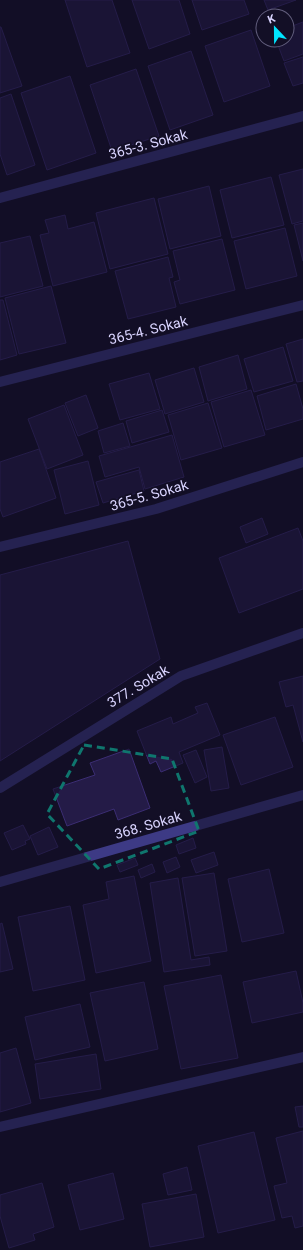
<svg xmlns="http://www.w3.org/2000/svg" width="303" height="1250" viewBox="0 0 303 1250" font-family="Roboto,sans-serif">
<rect width="100%" height="100%" fill="#130f26"/>
<path fill="#241b47" stroke="#3b2d73" d="M 65,0 L 112,0 L 130,53 L 87,67 Z
M 132,0 L 179,0 L 190,34 L 149,49 Z
M 192,0 L 244,0 L 249,14 L 202,30 Z
M 264,0 L 296,0 L 268,10 Z
M 303,22 L 303,54 L 284,61 L 276,40 L 287,40 L 287,28 Z
M 0,27 L 1,27 L 22,86 L 0,93 Z
M 251,30 L 270,86 L 224,102 L 205,46 Z
M 191,51 L 213,115 L 170,130 L 148,66 Z
M 303,57 L 303,83 L 293,86 L 284,63 Z
M 136,69 L 159,136 L 112,151 L 90,85 Z
M 70,76 L 96,153 L 47,170 L 21,93 Z
M 11,94 L 35,165 L 7,175 L 0,154 L 0,98 Z
M 303,169 L 303,221 L 292,224 L 279,175 Z
M 271,177 L 284,225 L 232,238 L 220,190 Z
M 209,186 L 221,236 L 170,249 L 158,199 Z
M 154,198 L 168,254 L 110,269 L 96,213 Z
M 65,215 L 68,229 L 94,222 L 107,272 L 53,286 L 40,235 L 49,233 L 45,220 Z
M 303,223 L 303,261 L 294,225 Z
M 285,228 L 297,276 L 246,289 L 234,241 Z
M 30,236 L 43,286 L 0,297 L 0,243 Z
M 222,239 L 235,290 L 180,304 L 174,282 L 180,280 L 173,251 Z
M 168,257 L 173,277 L 169,278 L 176,307 L 128,319 L 115,271 Z
M 51,286 L 66,343 L 19,354 L 5,298 Z
M 0,300 L 3,300 L 17,355 L 0,360 Z
M 303,339 L 303,381 L 297,382 L 286,344 Z
M 283,347 L 293,381 L 254,392 L 244,359 Z
M 238,355 L 247,389 L 208,401 L 199,367 Z
M 194,368 L 204,402 L 165,414 L 155,380 Z
M 149,373 L 160,409 L 120,420 L 109,384 Z
M 296,384 L 303,409 L 303,419 L 266,430 L 257,396 Z
M 251,390 L 265,435 L 224,447 L 211,402 Z
M 86,395 L 98,428 L 78,436 L 65,403 Z
M 208,403 L 222,448 L 181,460 L 168,415 Z
M 64,405 L 83,455 L 47,469 L 28,419 Z
M 162,410 L 169,432 L 132,443 L 126,421 Z
M 123,423 L 130,446 L 104,453 L 98,431 Z
M 172,435 L 184,477 L 145,489 L 139,467 L 105,477 L 99,456 Z
M 39,449 L 56,498 L 3,517 L 0,509 L 0,462 Z
M 88,461 L 99,505 L 65,514 L 54,470 Z
M 139,470 L 144,491 L 103,503 L 96,482 Z
M 262,518 L 268,534 L 246,543 L 240,527 Z
M 298,528 L 303,541 L 303,589 L 239,613 L 219,558 Z
M 128,541 L 160,659 L 0,761 L 0,575 Z
M 303,676 L 303,742 L 293,705 L 286,707 L 279,682 Z
M 207,703 L 220,735 L 179,752 L 183,763 L 161,772 L 156,761 L 150,764 L 137,731 L 171,717 L 173,724 L 198,713 L 195,707 Z
M 275,717 L 293,767 L 241,785 L 223,735 Z
M 222,747 L 229,788 L 211,791 L 204,750 Z
M 129,749 L 150,808 L 118,820 L 114,809 L 67,826 L 53,789 L 95,775 L 90,763 Z
M 196,750 L 207,777 L 195,783 L 183,755 Z
M 23,825 L 30,839 L 25,841 L 26,844 L 12,850 L 4,833 Z
M 49,827 L 58,847 L 38,855 L 30,836 Z
M 193,838 L 196,848 L 179,854 L 176,845 Z
M 214,852 L 218,865 L 196,873 L 191,860 Z
M 176,857 L 180,867 L 167,873 L 163,862 Z
M 135,858 L 138,865 L 120,872 L 117,865 Z
M 152,864 L 155,872 L 141,878 L 138,870 Z
M 269,869 L 284,933 L 242,942 L 228,879 Z
M 214,873 L 227,951 L 195,956 L 182,878 Z
M 134,876 L 151,961 L 96,973 L 83,905 L 109,899 L 106,882 Z
M 178,878 L 191,960 L 209,957 L 210,965 L 164,972 L 150,883 Z
M 70,906 L 85,980 L 33,991 L 18,917 Z
M 2,923 L 13,969 L 0,972 L 0,924 Z
M 296,971 L 303,1003 L 303,1012 L 252,1023 L 243,982 Z
M 221,975 L 238,1058 L 181,1069 L 164,986 Z
M 144,982 L 158,1049 L 105,1061 L 90,993 Z
M 80,1004 L 90,1047 L 35,1060 L 25,1017 Z
M 16,1048 L 31,1103 L 0,1112 L 0,1053 Z
M 96,1054 L 101,1089 L 40,1099 L 35,1064 Z
M 303,1106 L 303,1127 L 299,1127 L 295,1107 Z
M 303,1131 L 303,1226 L 295,1228 L 292,1216 L 282,1218 L 274,1186 L 287,1183 L 276,1138 Z
M 254,1132 L 275,1220 L 218,1233 L 198,1146 Z
M 187,1167 L 192,1190 L 168,1195 L 163,1174 Z
M 113,1173 L 124,1219 L 80,1230 L 68,1185 Z
M 42,1183 L 54,1227 L 33,1234 L 35,1240 L 9,1248 L 0,1216 L 0,1195 Z
M 196,1194 L 204,1237 L 150,1247 L 142,1204 Z"/>
<g fill="none" stroke-linecap="round" stroke-linejoin="round">
<path stroke="#3d3a85" stroke-width="10" d="M 0,198 L 303,116
M 0,382 L 303,305
M 0,547 L 156,509 L 303,462
M 0,788 L 181,676 L 303,633
M 0,882 L 303,795
M 0,1127 L 303,1057"/>
</g>
<path d="M0 0H303V1250H0ZM 84,745 L 172,759 L 199,831 L 99,869 L 47,814 Z" fill="#130f26" fill-opacity=".55" fill-rule="evenodd"/>
<path fill="none" stroke="#0f766e" stroke-width="3" stroke-dasharray="8 5" stroke-linejoin="round" d="M 84,745 L 172,759 L 199,831 L 99,869 L 47,814 Z"/>
<g text-anchor="middle" dominant-baseline="central" stroke-width="3.5" stroke-linejoin="round" paint-order="stroke">
<g font-size="14" fill="#d9d4ff" stroke="#130f26">
<text transform="translate(148 144) rotate(-15)">365-3. Sokak</text>
<text transform="translate(148 330) rotate(-14)">365-4. Sokak</text>
<text transform="translate(149 495) rotate(-16)">365-5. Sokak</text>
<text transform="translate(138 686) rotate(-31)">377. Sokak</text>
<text transform="translate(148 825) rotate(-16)">368. Sokak</text>
</g>
</g>
<g transform="translate(275 28) rotate(338)"><circle r="19" fill="#130f26" stroke="#625e7d"/>
<path d="M0-3L7 15L0 10L-7 15Z" fill="#00e5ff"/>
<text y="-6" font-size="11" font-weight="bold" text-anchor="middle" fill="#d9d4ff">K</text>
</g>
</svg>
